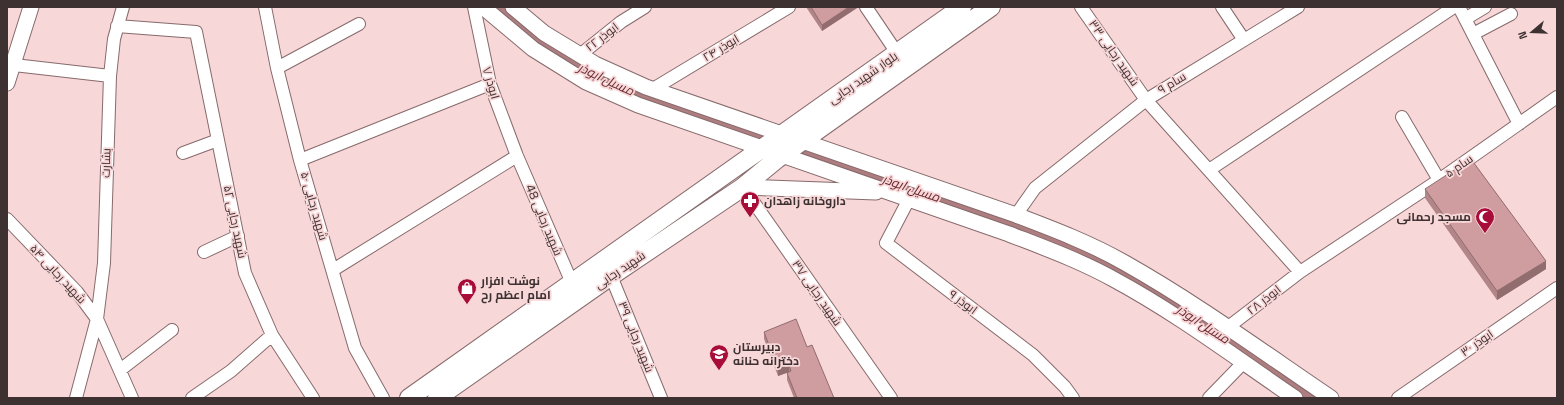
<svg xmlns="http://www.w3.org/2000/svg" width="1564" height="405" viewBox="0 0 1564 405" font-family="'Space Grotesk',Cairo,sans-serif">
<rect width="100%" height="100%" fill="#f8d7d8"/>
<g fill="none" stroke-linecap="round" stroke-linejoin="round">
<path stroke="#ae7d80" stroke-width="15" d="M 500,7 L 553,51 L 587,72 L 637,94 L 802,152 L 967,208 L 1093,258 L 1199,320 L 1287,379 L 1309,398"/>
<defs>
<path id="minor" d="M 265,7 L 277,68 L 300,160 L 355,348 L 383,398
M 474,7 L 490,84 L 517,156 L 572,283
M 866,7 L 897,53
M 1081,7 L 1146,100 L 1300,272
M 1222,7 L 1244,40
M 1459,7 L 1519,124
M 1465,19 L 1485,7
M 117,26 L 196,32 L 245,273 L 272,335 L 313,398
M 1473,34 L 1511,14
M 580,55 L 621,22 L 645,7
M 14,65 L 110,76
M 277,68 L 359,24
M 653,89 L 789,7
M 1402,117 L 1439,180
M 183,153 L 218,140
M 300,160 L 490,84
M 1209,170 L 1454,7
M 743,187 L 891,398
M 909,199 L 886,243 L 1033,355 L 1065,387 L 1073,398
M 1016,215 L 1035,188 L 1146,100 L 1298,7
M 7,219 L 77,292 L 97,319 L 132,398
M 204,252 L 238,236
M 333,270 L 517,156
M 611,276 L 661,398
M 1227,328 L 1300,272 L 1439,180 L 1557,97
M 120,370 L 172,330
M 76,398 L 97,319 L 104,263 L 110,76 L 114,39 L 123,7
M 192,398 L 231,371 L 272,335
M 1209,398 L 1243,363
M 1398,398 L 1557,288"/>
<path id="tertiary" d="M 483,7 L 533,49 L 586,82 L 638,105 L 1009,234 C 1045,248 1081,261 1115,280 C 1178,314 1236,358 1295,398
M 513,7 L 544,33 L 595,64 L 646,87 L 1016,215 C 1053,229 1090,243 1125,263 C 1196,303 1263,352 1331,398
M 7,83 L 31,7
M 743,187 L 876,192"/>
<path id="secondary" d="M 409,398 L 962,7
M 437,398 L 611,276 L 743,187 L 777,159 L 991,7"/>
</defs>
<use href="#minor" stroke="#876a6b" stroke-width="14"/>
<use href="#tertiary" stroke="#876a6b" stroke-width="17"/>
<use href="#secondary" stroke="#876a6b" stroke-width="20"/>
<use href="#minor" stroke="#fff" stroke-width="12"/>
<use href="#tertiary" stroke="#fff" stroke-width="15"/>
<use href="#secondary" stroke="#fff" stroke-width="18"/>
</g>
<path fill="#b28689" d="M 806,7 L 857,7 L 857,8 L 822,31 Z
M 1425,189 L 1546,269 L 1497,300 L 1425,198 Z
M 764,332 L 807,347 L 834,398 L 794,398 L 787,380 L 787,373 L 789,372 L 778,376 L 764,339 Z"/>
<path fill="#916d6f" d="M 849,7 L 857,7 L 857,8 L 822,31 L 822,25 Z
M 1546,261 L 1546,269 L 1497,300 L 1497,291 Z
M 789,365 L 789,372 L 778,376 L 778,369 Z"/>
<path fill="#cf9c9f" stroke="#916d6f" d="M 811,7 L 849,7 L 822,25 Z
M 1471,159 L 1546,261 L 1497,291 L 1425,189 Z
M 796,319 L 807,347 L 812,345 L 834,398 L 797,398 L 787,373 L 791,371 L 789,365 L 778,369 L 764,332 Z"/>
<defs>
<symbol id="pharmacy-pin" viewBox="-11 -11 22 30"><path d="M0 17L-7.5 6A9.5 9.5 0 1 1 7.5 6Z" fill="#a70d38" stroke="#f8d7d8"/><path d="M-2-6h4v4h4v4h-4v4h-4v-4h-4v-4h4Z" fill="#fff"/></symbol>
<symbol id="mosque-pin" viewBox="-11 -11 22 30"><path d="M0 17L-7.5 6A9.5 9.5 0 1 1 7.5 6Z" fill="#a70d38" stroke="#f8d7d8"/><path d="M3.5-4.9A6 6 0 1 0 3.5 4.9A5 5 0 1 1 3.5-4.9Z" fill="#fff"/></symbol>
<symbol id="shop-pin" viewBox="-11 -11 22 30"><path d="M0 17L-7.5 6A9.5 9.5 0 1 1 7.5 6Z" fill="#a70d38" stroke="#f8d7d8"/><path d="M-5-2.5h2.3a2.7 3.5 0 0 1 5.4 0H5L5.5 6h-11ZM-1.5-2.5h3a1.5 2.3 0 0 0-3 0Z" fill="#fff"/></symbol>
<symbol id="school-pin" viewBox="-11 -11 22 30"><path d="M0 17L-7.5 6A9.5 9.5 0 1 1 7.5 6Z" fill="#a70d38" stroke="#f8d7d8"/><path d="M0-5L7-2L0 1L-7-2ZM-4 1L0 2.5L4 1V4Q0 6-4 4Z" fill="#fff"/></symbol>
</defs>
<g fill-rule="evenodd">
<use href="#pharmacy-pin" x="739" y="190" width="22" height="30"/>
<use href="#mosque-pin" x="1474" y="206" width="22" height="30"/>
<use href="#shop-pin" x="456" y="277" width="22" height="30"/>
<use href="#school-pin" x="708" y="343" width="22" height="30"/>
</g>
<g text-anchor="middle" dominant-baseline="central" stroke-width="3.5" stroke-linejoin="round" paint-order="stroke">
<g font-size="12" fill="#3e3131" stroke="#f8d7d8">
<text transform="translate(602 37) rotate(-38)">ابوذر ۲۲</text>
<text transform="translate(721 48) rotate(-31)">ابوذر ۲۴</text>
<text transform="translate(1114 53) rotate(55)">شهید رجایی ۳۳</text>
<text transform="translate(863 78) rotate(-35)">بلوار شهید رجایی</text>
<text transform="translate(491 83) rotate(74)">ابوذر ۷</text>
<text transform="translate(1172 83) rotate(-31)">سام ۹</text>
<text transform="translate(106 163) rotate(-88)">بشارت</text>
<text transform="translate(1459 166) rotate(-35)">سام ۵</text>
<text transform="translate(314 206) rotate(74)">شهید رجایی ۵۰</text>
<text transform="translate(544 220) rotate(67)">شهید رجایی 48</text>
<text transform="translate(235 222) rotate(78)">شهید رجایی ۵۲</text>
<text transform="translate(620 270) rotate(-34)">شهید رجایی</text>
<text transform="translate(58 274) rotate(47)">شهید رجایی ۵۴</text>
<text transform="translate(817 293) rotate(55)">شهید رجایی ۳۷</text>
<text transform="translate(1264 300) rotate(-38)">ابوذر ۲۸</text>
<text transform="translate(963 302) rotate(37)">ابوذر ۹</text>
<text transform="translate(636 337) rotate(68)">شهید رجایی ۳۹</text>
<text transform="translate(1477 343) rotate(-35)">ابوذر ۳۰</text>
</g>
<g font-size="12" font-weight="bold" fill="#3e3131" stroke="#f8d7d8" text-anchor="start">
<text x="764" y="201">داروخانه زاهدان</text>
<text x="1471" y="217" text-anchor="end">مسجد رحمانی</text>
<text x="481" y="281">نوشت افزار<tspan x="481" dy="14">امام اعظم رح</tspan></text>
<text x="733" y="347">دبیرستان<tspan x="733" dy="14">دخترانه حنانه</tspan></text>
</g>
<g font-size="13" font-style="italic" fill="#67272f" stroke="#f8d7d8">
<text transform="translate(606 79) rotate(25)">مسیل ابوذر</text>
<text transform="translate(911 188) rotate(19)">مسیل ابوذر</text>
<text transform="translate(1203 324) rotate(33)">مسیل ابوذر</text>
</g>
</g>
<rect width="1564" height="405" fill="none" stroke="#3e3131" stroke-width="16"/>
<g transform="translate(1532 32) rotate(251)" stroke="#f8d7d8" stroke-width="3" paint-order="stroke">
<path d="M0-3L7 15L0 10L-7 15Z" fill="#3e3131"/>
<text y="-6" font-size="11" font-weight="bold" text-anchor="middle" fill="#3e3131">N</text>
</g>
</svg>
